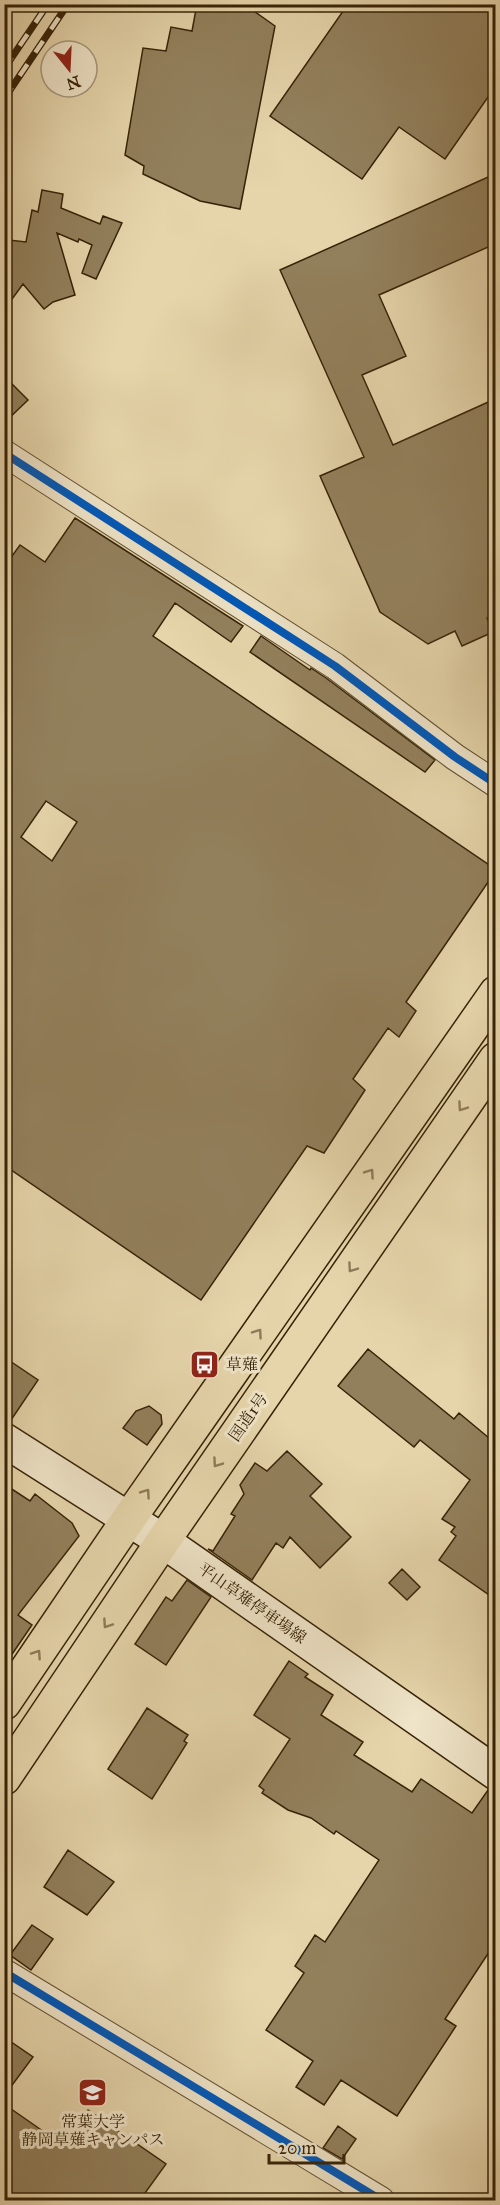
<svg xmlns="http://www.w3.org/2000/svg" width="500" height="2205" viewBox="0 0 500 2205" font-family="'IM FELL Great Primer','Noto Serif JP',serif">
<rect width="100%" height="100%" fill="#e6d5ab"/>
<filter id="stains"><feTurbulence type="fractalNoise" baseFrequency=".00333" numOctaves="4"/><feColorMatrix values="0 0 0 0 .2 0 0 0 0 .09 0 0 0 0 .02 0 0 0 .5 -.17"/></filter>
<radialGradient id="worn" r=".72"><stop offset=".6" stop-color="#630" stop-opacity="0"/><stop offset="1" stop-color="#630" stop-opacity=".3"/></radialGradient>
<path fill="#92805c" stroke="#362307" stroke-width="1.5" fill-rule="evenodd" d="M 197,4 L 244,4 L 275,26 L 240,209 L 200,201 L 143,174 L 144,166 L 125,155 L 143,48 L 166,51 L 171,27 L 192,31 Z
M 348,4 L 495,4 L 495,87 L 445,159 L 399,127 L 362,179 L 270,116 Z
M 495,174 L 495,244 L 379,295 L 406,356 L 362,375 L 393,445 L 495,399 L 495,614 L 487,618 L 493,632 L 462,646 L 455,631 L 428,644 L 380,612 L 320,476 L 364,457 L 280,270 Z
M 42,190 L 63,194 L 61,208 L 100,224 L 103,216 L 122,223 L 96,279 L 82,273 L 92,245 L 79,239 L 78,242 L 57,233 L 75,295 L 53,302 L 44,309 L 23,284 L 4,310 L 4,267 L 9,240 L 26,242 L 32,210 L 38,212 Z
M 4,376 L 28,400 L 4,423 Z
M 75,518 L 243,626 L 231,642 L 175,603 L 153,636 L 495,869 L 495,872 L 406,1002 L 416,1011 L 399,1037 L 388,1028 L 353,1079 L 365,1090 L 324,1153 L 307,1146 L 201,1300 L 4,1165 L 4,567 L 20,545 L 45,562 ZM 46,801 L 77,822 L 52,861 L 21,837 Z
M 261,636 L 310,670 L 311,668 L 326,678 L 435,760 L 425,772 L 250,652 Z
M 368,1349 L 454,1419 L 459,1413 L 495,1443 L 495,1599 L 439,1560 L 456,1536 L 451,1532 L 455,1527 L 442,1519 L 470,1480 L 420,1440 L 414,1447 L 338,1386 Z
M 4,1357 L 38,1380 L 9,1423 L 4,1421 Z
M 149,1406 L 161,1415 L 162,1424 L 147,1445 L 123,1428 L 136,1411 Z
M 287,1451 L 322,1484 L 310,1496 L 351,1537 L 320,1568 L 290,1537 L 283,1548 L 276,1543 L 252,1580 L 208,1549 L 213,1551 L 235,1516 L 231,1514 L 244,1494 L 240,1485 L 255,1463 L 267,1471 Z
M 4,1484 L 30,1501 L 35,1494 L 72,1523 L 79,1536 L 18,1615 L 32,1625 L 4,1666 Z
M 402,1569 L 420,1587 L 407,1600 L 389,1583 Z
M 187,1580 L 211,1597 L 166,1665 L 135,1644 L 166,1597 L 172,1601 Z
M 289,1661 L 308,1674 L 305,1677 L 333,1695 L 321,1715 L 363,1742 L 354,1755 L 412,1792 L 421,1779 L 472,1813 L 488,1790 L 495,1792 L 495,1943 L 445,2019 L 456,2026 L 397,2116 L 341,2080 L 324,2105 L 296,2087 L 313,2061 L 266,2030 L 304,1973 L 295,1966 L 315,1935 L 325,1942 L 379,1860 L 336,1831 L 334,1834 L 311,1818 L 288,1810 L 262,1793 L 264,1790 L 259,1786 L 290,1739 L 254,1715 Z
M 147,1708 L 188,1735 L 184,1741 L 187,1743 L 152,1799 L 108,1769 Z
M 68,1850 L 114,1882 L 87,1915 L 44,1887 Z
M 32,1925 L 53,1939 L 31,1970 L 10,1955 Z
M 4,2037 L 33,2057 L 4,2096 Z
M 4,2104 L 63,2145 L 88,2110 L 166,2164 L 140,2200 L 4,2200 Z
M 338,2126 L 356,2139 L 342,2159 L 323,2148 Z"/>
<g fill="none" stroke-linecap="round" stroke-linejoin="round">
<defs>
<path id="minor" d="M 4,453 L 335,666 L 455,757 L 496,784
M 4,1972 L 381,2200"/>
<path id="secondary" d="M 4,1440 L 163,1541 L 496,1773"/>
<path id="trunk" d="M 4,1703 L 128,1520 L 496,993
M 4,1778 L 163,1541 L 496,1059"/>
</defs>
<use href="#minor" stroke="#625030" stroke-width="28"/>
<use href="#secondary" stroke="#362307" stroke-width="36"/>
<use href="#trunk" stroke="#362307" stroke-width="36"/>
<use href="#minor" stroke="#efe4c8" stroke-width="26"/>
<use href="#secondary" stroke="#efe4c8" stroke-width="33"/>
<use href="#trunk" stroke="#e6d5ab" stroke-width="33"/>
<defs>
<path id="rail" d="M 4,69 L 48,4
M 4,99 L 68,4"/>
</defs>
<use href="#rail" stroke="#362307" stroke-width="7"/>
<use href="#rail" stroke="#efe4c8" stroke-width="4.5" stroke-dasharray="14" stroke-linecap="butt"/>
<defs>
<path id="cycleway" d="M 4,453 L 335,666 L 455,757 L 496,784
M 4,1972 L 381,2200"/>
</defs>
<use href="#cycleway" stroke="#efe4c8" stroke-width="11"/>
<use href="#cycleway" stroke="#0057b8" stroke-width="8"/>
</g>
<defs><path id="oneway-chevron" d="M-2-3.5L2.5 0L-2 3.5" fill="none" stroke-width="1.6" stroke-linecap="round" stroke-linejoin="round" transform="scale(1.5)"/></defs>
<g stroke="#8e7c59">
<use href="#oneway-chevron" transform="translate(462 1107) rotate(125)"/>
<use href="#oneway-chevron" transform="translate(370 1173) rotate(-55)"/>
<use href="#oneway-chevron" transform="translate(352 1268) rotate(125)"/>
<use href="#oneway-chevron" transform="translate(258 1333) rotate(-55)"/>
<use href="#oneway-chevron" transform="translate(217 1463) rotate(125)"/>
<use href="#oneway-chevron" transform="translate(146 1493) rotate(-55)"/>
<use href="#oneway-chevron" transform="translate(107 1624) rotate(124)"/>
<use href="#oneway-chevron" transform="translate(37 1654) rotate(-56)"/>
</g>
<defs>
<symbol id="bus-square" viewBox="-11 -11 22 22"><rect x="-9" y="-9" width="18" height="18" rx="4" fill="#8f2418" stroke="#efe4c8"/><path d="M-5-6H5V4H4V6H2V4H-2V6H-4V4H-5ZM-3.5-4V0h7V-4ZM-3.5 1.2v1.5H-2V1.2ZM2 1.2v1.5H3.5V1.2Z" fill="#fff"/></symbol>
<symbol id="university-square" viewBox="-11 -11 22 22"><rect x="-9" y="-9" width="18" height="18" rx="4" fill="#8f2418" stroke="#efe4c8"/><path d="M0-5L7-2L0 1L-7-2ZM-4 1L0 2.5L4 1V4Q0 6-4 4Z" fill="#fff"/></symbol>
</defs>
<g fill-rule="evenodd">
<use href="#bus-square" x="188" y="1348" width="33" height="33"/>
<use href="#university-square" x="76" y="2076" width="33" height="33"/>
</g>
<g text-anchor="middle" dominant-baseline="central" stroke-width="6" stroke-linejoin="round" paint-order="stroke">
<g font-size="16" fill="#362307" stroke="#efe4c8" text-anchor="start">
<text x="226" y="1364">草薙</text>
<text x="93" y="2121" text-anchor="middle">常葉大学<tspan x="93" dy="18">静岡草薙キャンパス</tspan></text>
</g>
<g font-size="16" fill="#362307" stroke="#efe4c8">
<text transform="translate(248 1417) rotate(-55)">国道1号</text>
<text transform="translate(252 1603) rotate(35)">平山草薙停車場線</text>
</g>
</g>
<rect width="500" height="2205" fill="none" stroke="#e6d5ab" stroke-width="24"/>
<rect x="6" y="6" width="488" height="2193" fill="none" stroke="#362307" stroke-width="3"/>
<rect x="12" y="12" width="476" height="2181" fill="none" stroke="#362307" stroke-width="1.5"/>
<g transform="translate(69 69) rotate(162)"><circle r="28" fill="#efe4c8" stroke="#a5977b" stroke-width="1.5"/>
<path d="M0-4.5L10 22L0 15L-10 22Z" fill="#8f2418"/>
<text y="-9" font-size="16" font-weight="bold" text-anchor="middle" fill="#362307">N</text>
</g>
<path d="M269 2154v9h75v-9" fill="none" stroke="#362307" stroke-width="3"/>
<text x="278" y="2154" font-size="18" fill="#362307" stroke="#efe4c8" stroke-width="4.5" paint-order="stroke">20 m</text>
<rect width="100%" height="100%" filter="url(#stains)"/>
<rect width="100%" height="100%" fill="url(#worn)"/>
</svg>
